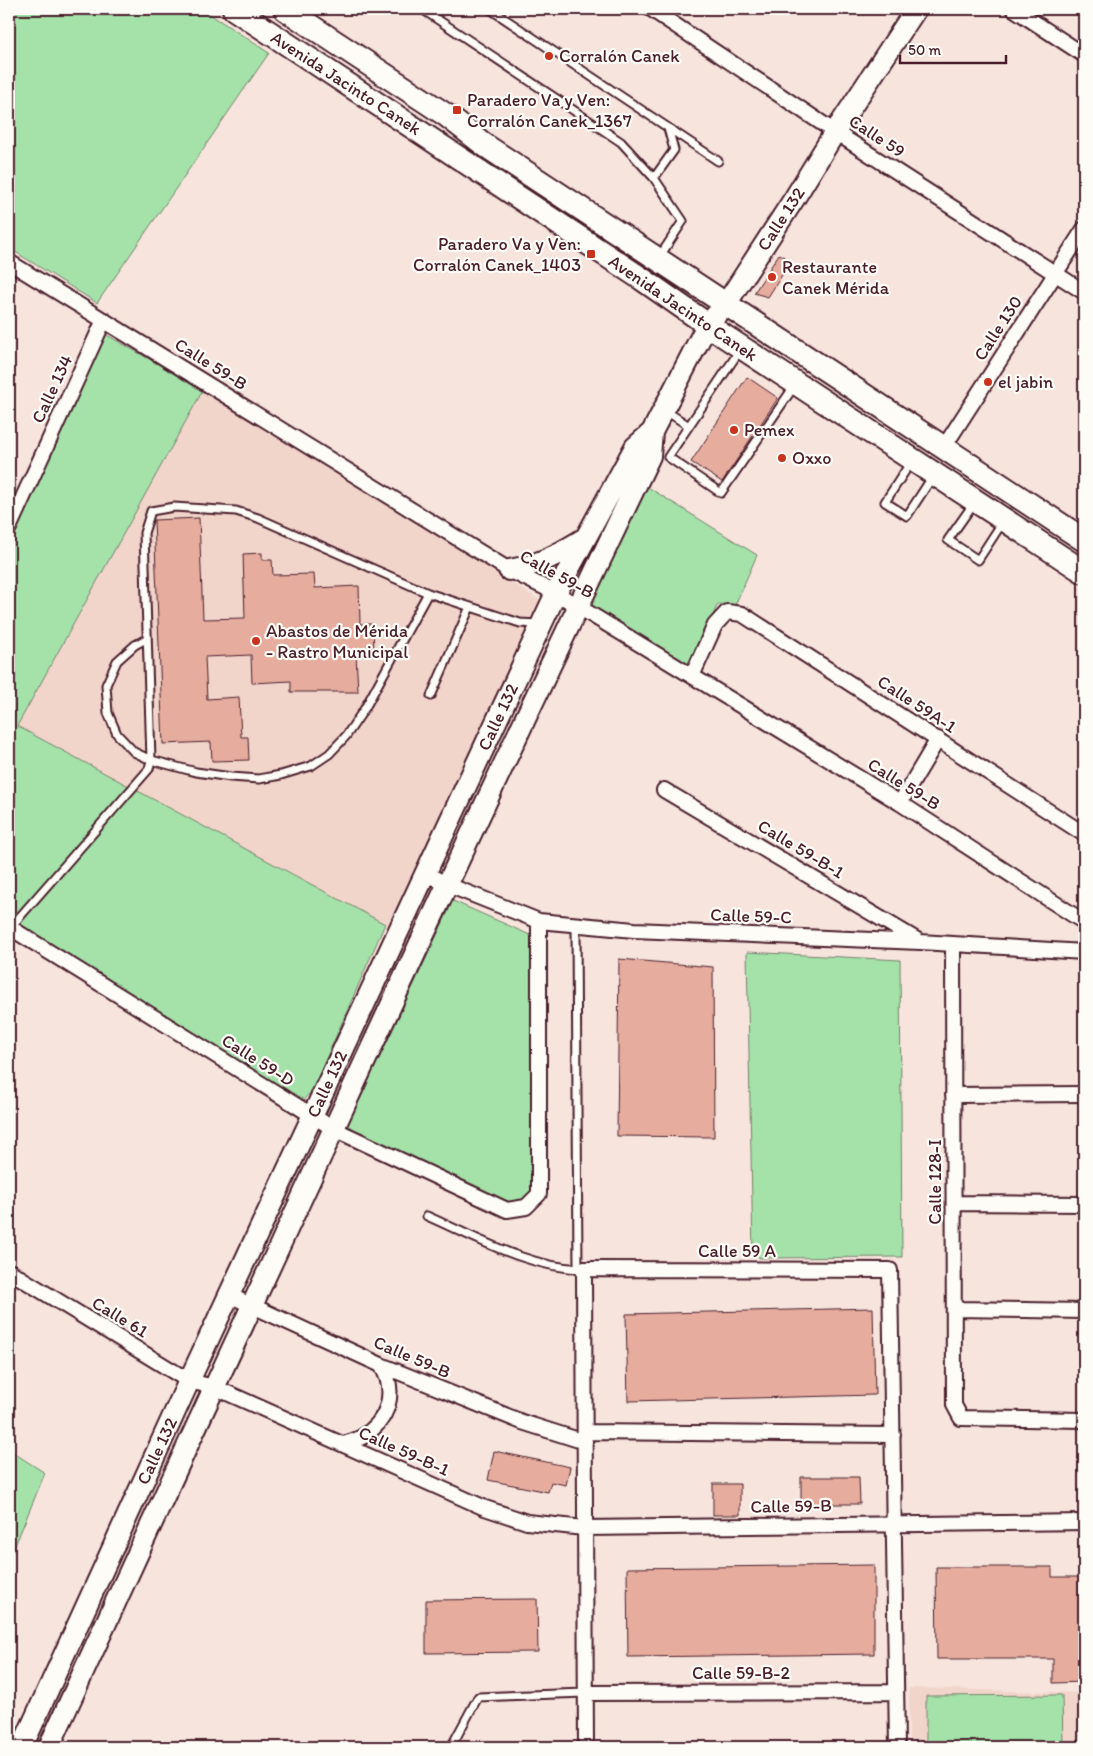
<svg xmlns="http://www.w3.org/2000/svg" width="1093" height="1756" viewBox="0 0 1093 1756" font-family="Itim,sans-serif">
<rect width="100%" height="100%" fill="#f6e4dd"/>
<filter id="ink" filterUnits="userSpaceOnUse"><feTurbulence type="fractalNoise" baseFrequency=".02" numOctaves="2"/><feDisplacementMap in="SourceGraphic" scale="10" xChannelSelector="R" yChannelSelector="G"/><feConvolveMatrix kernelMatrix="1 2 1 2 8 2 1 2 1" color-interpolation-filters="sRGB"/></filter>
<g filter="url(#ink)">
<path fill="#f1d4ca" d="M 203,390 L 544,603 L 396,930 L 17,726 Z
M 909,1688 L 1084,1693 L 1084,1747 L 909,1747 Z"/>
<path fill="#a4e2aa" stroke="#77806a" d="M 9,9 L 202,9 L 269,53 L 97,303 L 9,248 Z
M 100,331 L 203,390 L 17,726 L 385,924 L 312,1091 L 303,1100 L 294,1099 L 9,927 L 9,528 Z
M 646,486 L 757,555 L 735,605 L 718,604 L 688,669 L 590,607 Z
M 453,901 L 539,939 L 539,1194 L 507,1210 L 347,1127 Z
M 747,952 L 900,960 L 902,1257 L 760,1258 L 753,1253 Z
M 9,1450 L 45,1473 L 9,1560 Z
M 1062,1695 L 1063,1747 L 926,1747 L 926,1696 Z"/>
<path fill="#e6ad9f" stroke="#4a1f2b" d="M 779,254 L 791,261 L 768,297 L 754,293 Z
M 747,377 L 778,398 L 722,482 L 691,462 Z
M 199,518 L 203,619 L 245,618 L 243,554 L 262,553 L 262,560 L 272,560 L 273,575 L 314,574 L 315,588 L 359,586 L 360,624 L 373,624 L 374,653 L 356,654 L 358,692 L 291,692 L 291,681 L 252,683 L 251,655 L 205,657 L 207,699 L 239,697 L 241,737 L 248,737 L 249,760 L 212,761 L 211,742 L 163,744 L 154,520 Z
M 619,959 L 713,967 L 714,1137 L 617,1136 Z
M 873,1308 L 875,1395 L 628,1401 L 626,1314 Z
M 494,1451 L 570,1467 L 566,1485 L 551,1482 L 548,1492 L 488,1480 Z
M 801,1477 L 859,1477 L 860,1504 L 801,1504 Z
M 713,1484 L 740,1484 L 740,1515 L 713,1515 Z
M 874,1565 L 874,1654 L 628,1657 L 627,1568 Z
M 936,1567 L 1052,1567 L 1052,1577 L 1084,1577 L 1084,1682 L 1053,1683 L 1053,1659 L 937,1659 Z
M 537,1599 L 538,1652 L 426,1653 L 426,1600 Z"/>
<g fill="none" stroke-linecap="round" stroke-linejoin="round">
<defs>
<path id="lane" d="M 422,9 L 621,142 L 654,178 L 683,221 L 660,256
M 490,9 L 718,161
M 654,178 L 674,150 L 668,128
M 740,350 L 668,457 L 721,493 L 795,385
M 666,411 L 689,426
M 911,462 L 885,502 L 907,516 L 933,476
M 974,503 L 948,540 L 978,560 L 1002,523
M 428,593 L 258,518 L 236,511 L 174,507 L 151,511 L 144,533 L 151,760 L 196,772 L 231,777 L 259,779 L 281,775 L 311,766 L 329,754 L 346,736 L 365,708 L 428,593 L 520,623 L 538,624
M 431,696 L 470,607
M 576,925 L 578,1269
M 10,928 L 149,769 L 151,760 L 134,752 L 117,734 L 108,713 L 106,685 L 117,661 L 135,645 L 146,639
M 427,1216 C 477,1238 527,1267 582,1269
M 451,1747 L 478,1697 L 585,1693"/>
<path id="street" d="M 651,9 L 835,132 L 1084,292
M 1014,9 L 1084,55
M 9,262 L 509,570 L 556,593 L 900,803 L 1084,922
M 944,447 L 1084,229
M 9,528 L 104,320
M 692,676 L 715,625 L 727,612 L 742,614 L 1084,834
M 664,790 L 917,940
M 900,803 L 938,739
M 425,873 L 448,885 L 539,921 L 634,930 L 920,942 L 1084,952
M 9,927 L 334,1129 L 507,1210 L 526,1207 L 539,1194 L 539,921
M 953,944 L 954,1405 L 961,1418 L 1084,1420
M 953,1095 L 1084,1094
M 954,1203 L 1084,1204
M 9,1271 L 189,1381 L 214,1387 L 485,1508 L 527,1522 L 584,1528 L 1084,1522
M 229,1295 L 381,1365 L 522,1422 L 585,1442
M 954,1309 L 1084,1311
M 585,1432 L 893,1435
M 344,1444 C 350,1442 357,1440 362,1437 C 388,1421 398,1392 381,1365
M 585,1693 L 896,1692
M 586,1747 L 584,1269 L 890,1270 L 897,1747"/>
<path id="secondary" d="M 509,570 C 540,565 559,554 585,538
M 22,1747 L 189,1381 L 556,593 L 635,447 L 652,432 L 707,325 L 726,304 L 794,199 L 835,132 L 916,9
M 49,1747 C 247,1316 445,884 650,456 L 652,432"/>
<path id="primary" d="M 234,9 L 642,279 L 724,336 L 1084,572
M 285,9 L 446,115 L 486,146 L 1084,540"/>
</defs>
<use href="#lane" stroke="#4a1f2b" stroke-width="11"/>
<use href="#street" stroke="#4a1f2b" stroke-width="18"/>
<use href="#secondary" stroke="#4a1f2b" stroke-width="24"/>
<use href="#primary" stroke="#4a1f2b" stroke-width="26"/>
<use href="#lane" stroke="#fdfcf7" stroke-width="7"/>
<use href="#street" stroke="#fdfcf7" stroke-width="14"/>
<use href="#secondary" stroke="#fdfcf7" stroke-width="20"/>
<use href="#primary" stroke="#fdfcf7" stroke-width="22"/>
</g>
</g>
<g fill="#c8321e" stroke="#fdfcf7" stroke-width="2">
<circle cx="549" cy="56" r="5"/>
<rect x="452" y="105" width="10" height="10" rx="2.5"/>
<rect x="586" y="249" width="10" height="10" rx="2.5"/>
<circle cx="772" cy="277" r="5"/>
<circle cx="988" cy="382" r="5"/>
<circle cx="734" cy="430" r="5"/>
<circle cx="782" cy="458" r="5"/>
<circle cx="256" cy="641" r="5"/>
</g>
<g text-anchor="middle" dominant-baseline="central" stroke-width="4.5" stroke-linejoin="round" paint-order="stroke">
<g font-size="18" fill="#4a1f2b" stroke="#fdfcf7" text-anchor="start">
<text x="559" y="56">Corralón Canek</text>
<text x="467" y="100">Paradero Va y Ven:<tspan x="467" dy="21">Corralón Canek_1367</tspan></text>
<text x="581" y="244" text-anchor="end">Paradero Va y Ven:<tspan x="581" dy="21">Corralón Canek_1403</tspan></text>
<text x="782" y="267">Restaurante<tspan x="782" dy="21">Canek Mérida</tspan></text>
<text x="998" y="382">el jabin</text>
<text x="744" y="430">Pemex</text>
<text x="792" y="458">Oxxo</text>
<text x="266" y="631">Abastos de Mérida<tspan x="266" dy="21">- Rastro Municipal</tspan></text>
</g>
<g font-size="18" fill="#4a1f2b" stroke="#fdfcf7">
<text transform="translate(346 83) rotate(33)">Avenida Jacinto Canek</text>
<text transform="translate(877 136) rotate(33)">Calle 59</text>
<text transform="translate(781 219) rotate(-57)">Calle 132</text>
<text transform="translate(683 308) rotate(34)">Avenida Jacinto Canek</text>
<text transform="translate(998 328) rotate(-57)">Calle 130</text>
<text transform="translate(211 364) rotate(32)">Calle 59-B</text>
<text transform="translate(52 389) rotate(-65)">Calle 134</text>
<text transform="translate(557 574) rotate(29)">Calle 59-B</text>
<text transform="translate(917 704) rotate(33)">Calle 59A-1</text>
<text transform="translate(498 717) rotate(-65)">Calle 132</text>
<text transform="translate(904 784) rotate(32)">Calle 59-B</text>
<text transform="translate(801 849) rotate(31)">Calle 59-B-1</text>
<text transform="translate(751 916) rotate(2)">Calle 59-C</text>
<text transform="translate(258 1060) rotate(32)">Calle 59-D</text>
<text transform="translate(327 1084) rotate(-65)">Calle 132</text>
<text transform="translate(935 1182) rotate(-90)">Calle 128-I</text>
<text x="737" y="1251">Calle 59 A</text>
<text transform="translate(120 1317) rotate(31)">Calle 61</text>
<text transform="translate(412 1357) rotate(23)">Calle 59-B</text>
<text transform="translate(157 1451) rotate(-65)">Calle 132</text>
<text transform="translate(404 1451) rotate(24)">Calle 59-B-1</text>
<text transform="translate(791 1506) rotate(-1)">Calle 59-B</text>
<text x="741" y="1673">Calle 59-B-2</text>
</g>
</g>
<rect width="1093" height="1756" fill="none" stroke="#fdfcf7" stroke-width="30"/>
<rect x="15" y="15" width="1063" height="1726" fill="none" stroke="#4a1f2b" stroke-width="2" filter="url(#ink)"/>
<path d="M900 55v8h106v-8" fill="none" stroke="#4a1f2b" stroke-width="2.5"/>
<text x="908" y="55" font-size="15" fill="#4a1f2b" stroke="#fdfcf7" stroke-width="4" paint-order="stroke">50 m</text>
</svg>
